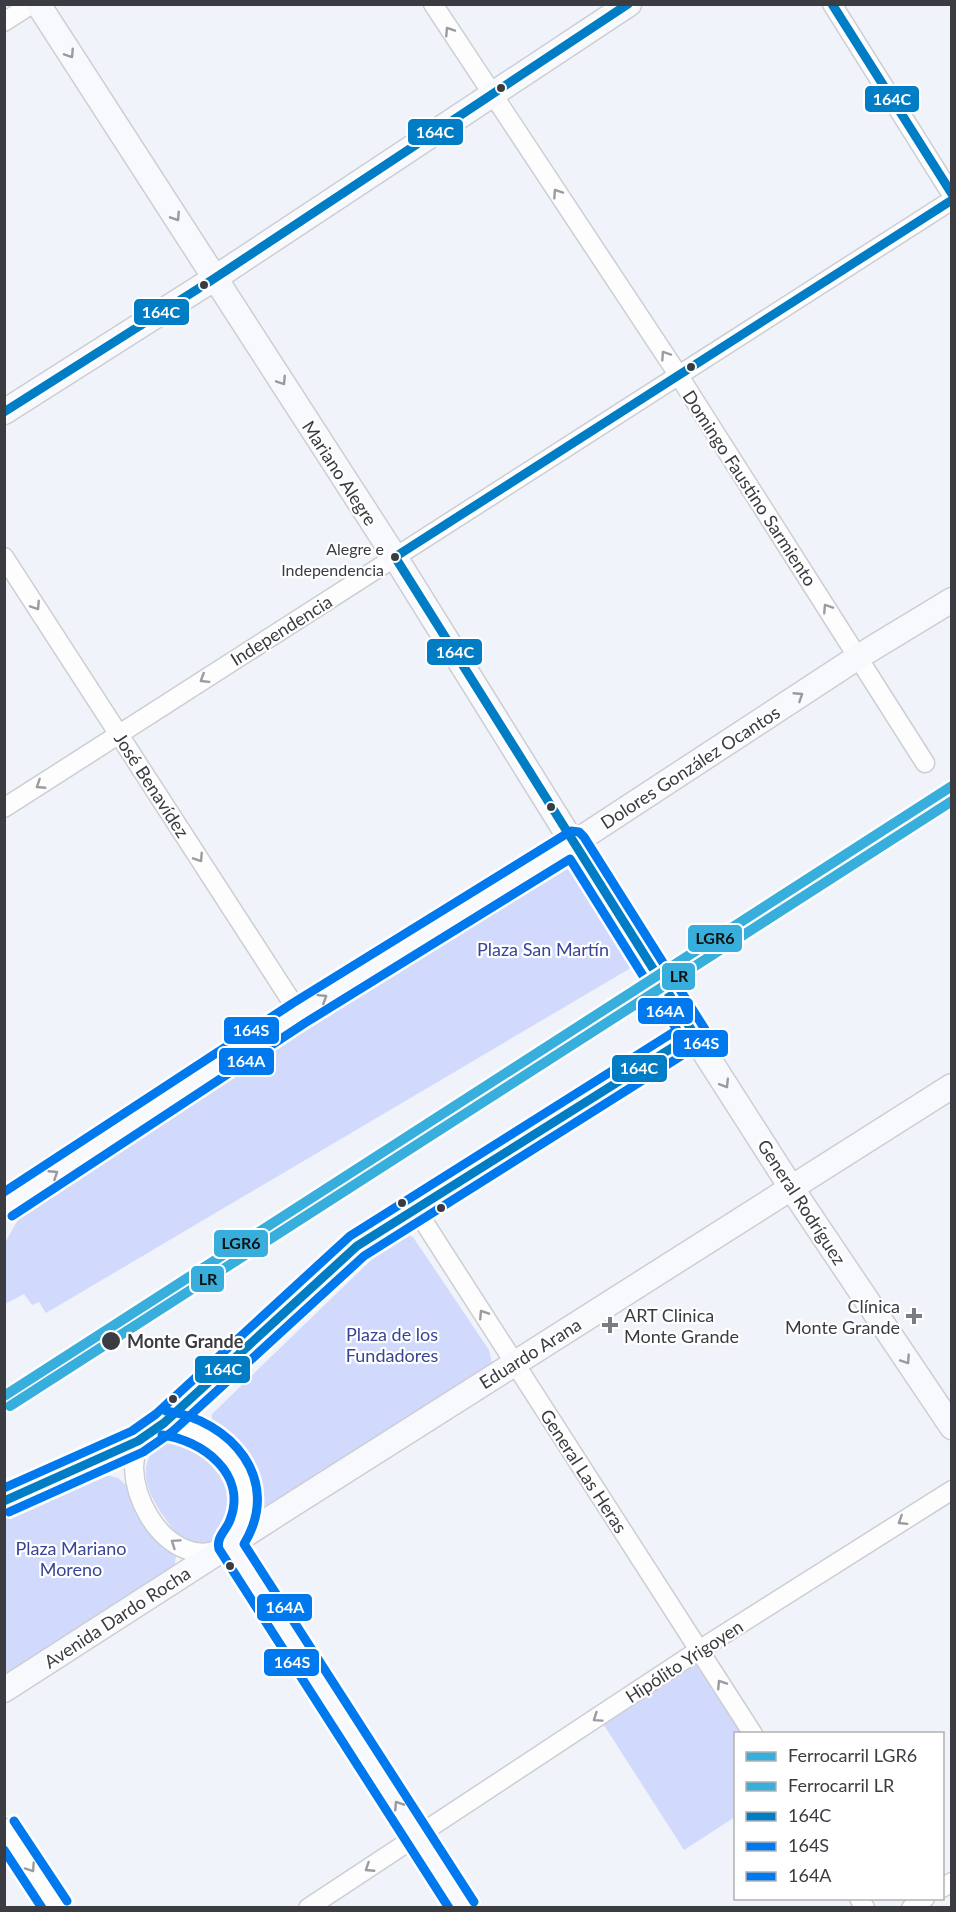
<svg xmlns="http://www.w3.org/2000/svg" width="956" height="1912" viewBox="0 0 956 1912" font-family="Lato,sans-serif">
<rect width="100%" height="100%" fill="#f1f3fa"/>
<path fill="#d1d9fc" d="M 567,861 L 634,966 L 46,1313 L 39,1302 L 32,1305 L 24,1294 L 5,1304 L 5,1243 L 29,1200 Z
M 405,1233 L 413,1237 L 489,1350 L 492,1363 L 486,1374 L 271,1505 L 263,1506 L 252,1479 L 234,1449 L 211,1425 L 212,1414 L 396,1236 Z
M 177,1435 C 205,1436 235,1464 239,1492 C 240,1502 238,1514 238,1525 L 215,1544 C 208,1544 198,1545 191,1543 C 179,1540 171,1527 165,1518 C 141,1486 134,1452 177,1435 Z
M 102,1474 L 118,1478 L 130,1489 L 159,1540 L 176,1556 L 174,1570 L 5,1680 L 5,1514 Z
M 695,1663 L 741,1733 L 736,1734 L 735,1817 L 684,1850 L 602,1722 Z"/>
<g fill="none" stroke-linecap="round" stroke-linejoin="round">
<defs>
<path id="street" d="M 433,4 L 679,376 L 925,763
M 832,4 L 952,195
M 4,22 L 32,4
M 4,557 L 299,1013
M 4,808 L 952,200
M 415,1208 L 753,1734
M 138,1441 C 137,1449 134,1459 134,1468 C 135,1499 155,1537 185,1549 C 221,1564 252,1530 246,1495 C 243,1483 238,1467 230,1458 C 211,1436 193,1423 164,1423
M 4,1501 L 138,1441 L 164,1423 L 357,1246 L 694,1034
M 4,1828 L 57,1908
M 942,1888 L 952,1882
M 859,1898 L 865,1908
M 308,1908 L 699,1650 L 952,1490
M 911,1908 L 925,1898"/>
<path id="secondary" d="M 38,4 L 395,557 L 650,967 L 792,1189 L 952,1427
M 4,412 L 215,278 L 629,4
M 4,1207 L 299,1013 L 574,843 L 858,657 L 952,600
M 230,1544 L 464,1908
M 4,1690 L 279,1513 L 952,1086"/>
</defs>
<use href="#street" stroke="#cdced4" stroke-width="21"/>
<use href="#secondary" stroke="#cdced4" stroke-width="27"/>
<use href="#street" stroke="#fdfdfe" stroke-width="18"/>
<use href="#secondary" stroke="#f8f9fc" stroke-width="24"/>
<defs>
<path id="bus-1" d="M 832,4 L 952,194
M 4,412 L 215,278 L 628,4
M 4,1501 L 138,1441 L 164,1423 L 357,1246 L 694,1034 L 395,557 L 952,200"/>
<path id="bus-2" d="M 4,1192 L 293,1003 L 571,831 L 579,832 L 584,837 L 706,1031 L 705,1039 L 700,1044 L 364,1256 L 172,1432 L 143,1452 L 9,1512
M 162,1435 C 202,1440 248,1474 230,1520 C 226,1531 216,1537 219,1549 L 449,1908
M 4,1850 L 42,1908"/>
<path id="bus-3" d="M 166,1411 C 231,1420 283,1480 244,1544 L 474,1902
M 4,1488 L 132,1431 L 156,1414 L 350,1236 L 677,1030 L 570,859 L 305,1023 L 12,1216
M 14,1821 L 67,1901"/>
</defs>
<use href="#bus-1" stroke="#fff" stroke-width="14"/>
<use href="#bus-2" stroke="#fff" stroke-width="14"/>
<use href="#bus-3" stroke="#fff" stroke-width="14"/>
<use href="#bus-1" stroke="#007dc5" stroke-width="9"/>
<use href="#bus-2" stroke="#0079ef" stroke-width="9"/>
<use href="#bus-3" stroke="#0079ef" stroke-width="9"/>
<defs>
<path id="rail-1" d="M 4,1396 L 952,786"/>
<path id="rail-2" d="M 10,1406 L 952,801"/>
</defs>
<use href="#rail-1" stroke="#fff" stroke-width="15"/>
<use href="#rail-2" stroke="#fff" stroke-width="15"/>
<use href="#rail-1" stroke="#37aedc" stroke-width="10"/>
<use href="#rail-2" stroke="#37aedc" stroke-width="10"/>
</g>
<defs><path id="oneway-chevron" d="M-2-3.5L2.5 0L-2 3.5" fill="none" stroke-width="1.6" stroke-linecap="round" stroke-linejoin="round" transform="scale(1.5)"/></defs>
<g stroke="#9c9ca0">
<use href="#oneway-chevron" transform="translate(449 31) rotate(-123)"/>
<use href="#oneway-chevron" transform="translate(557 193) rotate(-124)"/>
<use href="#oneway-chevron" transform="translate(665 355) rotate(-124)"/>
<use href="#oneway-chevron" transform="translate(36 606) rotate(57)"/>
<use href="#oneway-chevron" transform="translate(827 608) rotate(-123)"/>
<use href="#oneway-chevron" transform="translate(204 679) rotate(148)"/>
<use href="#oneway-chevron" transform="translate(40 785) rotate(147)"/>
<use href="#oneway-chevron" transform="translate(199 858) rotate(57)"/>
<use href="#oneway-chevron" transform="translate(483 1314) rotate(-123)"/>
<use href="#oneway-chevron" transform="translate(902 1521) rotate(148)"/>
<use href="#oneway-chevron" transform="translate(175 1543) rotate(-146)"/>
<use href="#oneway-chevron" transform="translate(721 1684) rotate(-123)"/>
<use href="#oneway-chevron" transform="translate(597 1718) rotate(146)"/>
<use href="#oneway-chevron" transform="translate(31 1868) rotate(56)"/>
<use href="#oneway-chevron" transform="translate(369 1868) rotate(147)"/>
</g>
<g stroke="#9a9a9e">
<use href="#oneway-chevron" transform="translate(70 54) rotate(57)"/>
<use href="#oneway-chevron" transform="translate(176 217) rotate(57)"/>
<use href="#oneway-chevron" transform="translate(282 381) rotate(57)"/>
<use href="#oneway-chevron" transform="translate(799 696) rotate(-33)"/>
<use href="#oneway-chevron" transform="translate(323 998) rotate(-32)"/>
<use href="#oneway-chevron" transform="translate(725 1084) rotate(58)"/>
<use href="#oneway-chevron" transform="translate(54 1174) rotate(-33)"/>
<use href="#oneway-chevron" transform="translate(906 1360) rotate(56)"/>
<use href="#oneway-chevron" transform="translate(398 1805) rotate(-123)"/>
</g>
<g fill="#3b3c41" stroke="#fff" stroke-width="2">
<circle cx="501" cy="88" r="5"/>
<circle cx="204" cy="285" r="5"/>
<circle cx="691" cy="367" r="5"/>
<circle cx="395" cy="557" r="5"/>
<circle cx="551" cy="807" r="5"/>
<circle cx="402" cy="1203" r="5"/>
<circle cx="441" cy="1208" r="5"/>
<circle cx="111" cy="1341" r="10"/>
<circle cx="173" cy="1399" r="5"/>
<circle cx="230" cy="1566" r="5"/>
</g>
<g fill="#7b7c82" stroke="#fff" stroke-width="2">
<path d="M911 1307h6v6h6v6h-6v6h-6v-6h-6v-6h6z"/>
<path d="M607 1316h6v6h6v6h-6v6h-6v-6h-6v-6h6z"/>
</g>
<g text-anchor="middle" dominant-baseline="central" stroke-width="4.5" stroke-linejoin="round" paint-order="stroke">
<g font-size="16" fill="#3b3c41" stroke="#fff" text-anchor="end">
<text x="384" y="548">Alegre e<tspan x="384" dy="21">Independencia</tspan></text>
</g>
<g font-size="18" fill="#3b3c41" stroke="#fff">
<text transform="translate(340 473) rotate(57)">Mariano Alegre</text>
<text transform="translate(750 488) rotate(57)">Domingo Faustino Sarmiento</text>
<text transform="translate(281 630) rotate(-32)">Independencia</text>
<text transform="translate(690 767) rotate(-33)">Dolores González Ocantos</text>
<text transform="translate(152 785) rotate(57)">José Benavídez</text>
<text transform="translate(802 1202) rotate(57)">General Rodríguez</text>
<text transform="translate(530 1353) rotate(-32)">Eduardo Arana</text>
<text transform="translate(584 1471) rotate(57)">General Las Heras</text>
<text transform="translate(117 1617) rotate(-33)">Avenida Dardo Rocha</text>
<text transform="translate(684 1661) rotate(-33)">Hipólito Yrigoyen</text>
</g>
<g font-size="18" fill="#394496" stroke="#fff">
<text x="543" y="949">Plaza San Martín</text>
<text x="392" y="1334">Plaza de los<tspan x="392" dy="21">Fundadores</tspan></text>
<text x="71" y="1548">Plaza Mariano<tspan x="71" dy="21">Moreno</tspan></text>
</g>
<g font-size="18" fill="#3b3c41" stroke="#fff" text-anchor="end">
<text x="900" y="1306">Clínica<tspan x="900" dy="21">Monte Grande</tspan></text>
<text x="624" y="1315" text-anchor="start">ART Clinica<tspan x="624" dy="21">Monte Grande</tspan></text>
</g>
<g font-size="18" font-weight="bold" fill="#3b3c41" stroke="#fff" text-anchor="start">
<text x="127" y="1341">Monte Grande</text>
</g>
</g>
<g stroke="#fff" stroke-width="2">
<rect x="864" y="85" width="56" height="28" rx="6" fill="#007dc5"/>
<rect x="407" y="118" width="57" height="28" rx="6" fill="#007dc5"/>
<rect x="133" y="298" width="57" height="28" rx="6" fill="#007dc5"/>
<rect x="426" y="638" width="57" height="28" rx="6" fill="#007dc5"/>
<rect x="687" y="924" width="56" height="29" rx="6" fill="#37aedc"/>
<rect x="661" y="962" width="35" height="29" rx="6" fill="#37aedc"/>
<rect x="637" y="997" width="57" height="28" rx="6" fill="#0079ef"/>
<rect x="223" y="1016" width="57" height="29" rx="6" fill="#0079ef"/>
<rect x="672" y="1029" width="57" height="29" rx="6" fill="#0079ef"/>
<rect x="218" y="1047" width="57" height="29" rx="6" fill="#0079ef"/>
<rect x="611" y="1054" width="57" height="29" rx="6" fill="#007dc5"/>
<rect x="213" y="1229" width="56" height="29" rx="6" fill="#37aedc"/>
<rect x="190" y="1265" width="35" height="28" rx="6" fill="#37aedc"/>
<rect x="194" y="1355" width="57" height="29" rx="6" fill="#007dc5"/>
<rect x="256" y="1593" width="57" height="29" rx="6" fill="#0079ef"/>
<rect x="263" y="1648" width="57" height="29" rx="6" fill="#0079ef"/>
</g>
<g font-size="16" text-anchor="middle" font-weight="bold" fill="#fff">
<text x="892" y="105">164C</text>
<text x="435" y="138">164C</text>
<text x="161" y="318">164C</text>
<text x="455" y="658">164C</text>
<text x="665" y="1017">164A</text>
<text x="251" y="1036">164S</text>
<text x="701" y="1049">164S</text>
<text x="246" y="1067">164A</text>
<text x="639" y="1074">164C</text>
<text x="223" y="1375">164C</text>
<text x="285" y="1613">164A</text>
<text x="292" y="1668">164S</text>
</g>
<g font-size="16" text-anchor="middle" font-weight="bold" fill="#111">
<text x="715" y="944">LGR6</text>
<text x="679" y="982">LR</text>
<text x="241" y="1249">LGR6</text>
<text x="208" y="1285">LR</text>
</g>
<rect width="956" height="1912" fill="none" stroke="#3b3c41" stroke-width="12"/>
<rect x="734" y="1732" width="210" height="168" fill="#ffffff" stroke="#b1b1b3" stroke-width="1.5"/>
<rect x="746" y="1752" width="30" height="9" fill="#37aedc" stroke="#b1b1b3" stroke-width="1.5"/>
<text x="788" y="1762" font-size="18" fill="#3b3c41">Ferrocarril LGR6</text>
<rect x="746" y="1782" width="30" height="9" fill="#37aedc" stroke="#b1b1b3" stroke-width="1.5"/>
<text x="788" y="1792" font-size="18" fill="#3b3c41">Ferrocarril LR</text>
<rect x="746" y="1812" width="30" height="9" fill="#007dc5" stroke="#b1b1b3" stroke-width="1.5"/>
<text x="788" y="1822" font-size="18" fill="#3b3c41">164C</text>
<rect x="746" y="1842" width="30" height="9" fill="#0079ef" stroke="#b1b1b3" stroke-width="1.5"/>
<text x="788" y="1852" font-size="18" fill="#3b3c41">164S</text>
<rect x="746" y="1872" width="30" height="9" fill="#0079ef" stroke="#b1b1b3" stroke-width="1.5"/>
<text x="788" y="1882" font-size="18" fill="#3b3c41">164A</text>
</svg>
